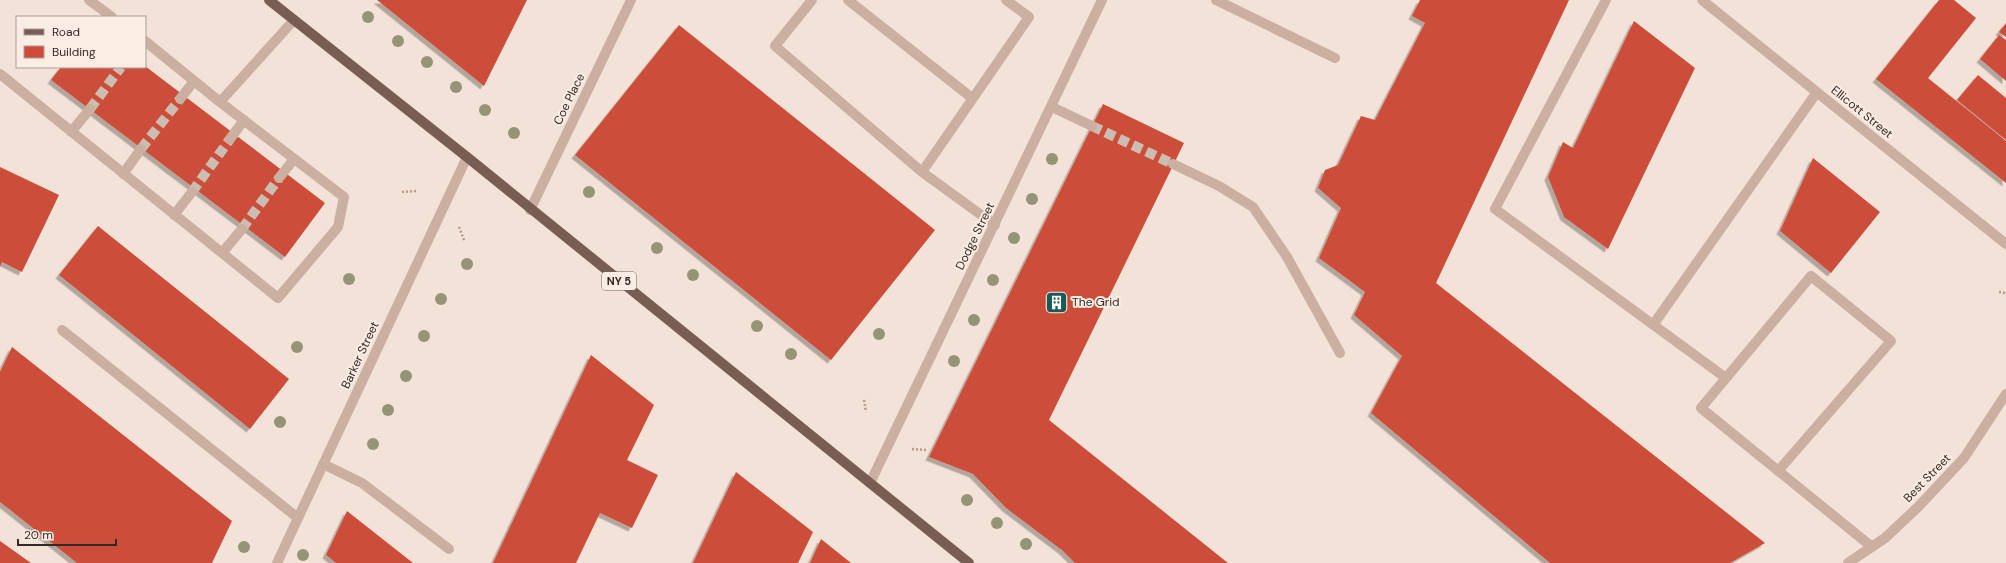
<svg xmlns="http://www.w3.org/2000/svg" width="2006" height="563" viewBox="0 0 2006 563" font-family="'DM Sans',sans-serif">
<defs>
<filter id="shadow"><feDropShadow dx="-3.5" dy="3.5" stdDeviation="0" flood-color="#0004"/></filter>
</defs>
<rect width="100%" height="100%" fill="#f2e2d7"/>
<path fill="#cd4d3a" filter="url(#shadow)" d="M 377,0 L 527,0 L 484,86 Z
M 1420,0 L 1569,0 L 1436,283 L 1765,543 L 1730,563 L 1550,563 L 1371,413 L 1402,356 L 1354,315 L 1365,292 L 1319,258 L 1341,208 L 1318,188 L 1325,170 L 1338,165 L 1361,116 L 1375,120 L 1425,23 L 1412,16 Z
M 1939,0 L 1954,0 L 1976,18 L 1928,78 L 2006,141 L 2006,183 L 1876,79 Z
M 1634,21 L 1695,68 L 1608,249 L 1564,217 L 1548,177 L 1563,142 L 1573,148 Z
M 2006,23 L 2006,37 L 1999,32 Z
M 679,25 L 935,230 L 831,360 L 575,155 Z
M 1999,35 L 2006,40 L 2006,81 L 1980,59 Z
M 145,66 L 325,203 L 285,257 L 51,80 L 61,67 Z
M 1978,75 L 2006,98 L 2006,140 L 1957,100 Z
M 1103,104 L 1184,143 L 1049,420 L 1228,563 L 1075,563 L 1063,551 L 1006,508 L 973,474 L 929,457 Z
M 1813,158 L 1880,212 L 1831,273 L 1780,231 Z
M 0,167 L 59,195 L 22,272 L 2,262 L 0,267 Z
M 98,226 L 289,379 L 250,429 L 59,275 Z
M 12,347 L 232,521 L 212,563 L 77,563 L 0,502 L 0,372 Z
M 591,355 L 654,405 L 627,460 L 658,475 L 632,528 L 600,513 L 576,563 L 493,563 Z
M 736,472 L 813,532 L 798,563 L 693,563 Z
M 347,511 L 413,563 L 336,563 L 326,555 Z
M 821,539 L 851,563 L 810,563 Z
M 0,541 L 31,563 L 0,563 Z"/>
<g fill="none" stroke-linecap="round" stroke-linejoin="round">
<path stroke="#ccbdb3" stroke-width="10" stroke-dasharray="10 5" stroke-linecap="butt" d="M 90,109 L 121,67
M 1092,126 L 1173,164
M 141,149 L 180,99
M 192,192 L 230,139
M 242,229 L 279,178"/>
<path stroke="#b79a8d" stroke-width="2.5" stroke-dasharray="2 2" stroke-linecap="butt" d="M 402,192 L 416,191
M 459,227 L 464,240
M 1999,292 L 2005,293
M 864,400 L 866,412
M 912,449 L 927,450"/>
<path stroke="#cbb0a2" stroke-width="10" d="M 89,0 L 112,17
M 812,0 L 775,46 L 922,172 L 995,225
M 848,0 L 972,98
M 1216,0 L 1335,58
M 1606,0 L 1495,209 L 1726,378
M 1702,0 L 2006,244
M 145,41 L 220,102 L 294,20
M 0,74 L 278,298 L 338,227 L 344,197 L 220,102
M 180,99 L 194,81
M 1052,107 L 1092,126
M 71,132 L 90,109
M 230,139 L 244,120
M 1173,164 L 1219,186 L 1253,207 L 1287,257 L 1340,353
M 922,172 L 1029,17 L 1006,0
M 123,174 L 141,149
M 279,178 L 294,159
M 530,210 L 631,0
M 174,215 L 192,192
M 222,253 L 242,229
M 1653,325 L 1817,92
M 62,330 L 298,518
M 323,464 L 362,483 L 449,549
M 1778,471 L 1891,341 L 1811,276 L 1701,408 L 1872,547
M 870,483 L 1102,0
M 277,563 L 467,157
M 1848,563 L 1885,538 L 1919,506 L 1964,458 L 2006,394"/>
<path stroke="#785d55" stroke-width="10" d="M 269,0 L 467,157 L 969,563"/>
</g>
<g fill="#959477">
<circle cx="368" cy="17" r="6"/>
<circle cx="398" cy="41" r="6"/>
<circle cx="427" cy="62" r="6"/>
<circle cx="456" cy="87" r="6"/>
<circle cx="485" cy="110" r="6"/>
<circle cx="514" cy="133" r="6"/>
<circle cx="1052" cy="159" r="6"/>
<circle cx="589" cy="192" r="6"/>
<circle cx="1032" cy="199" r="6"/>
<circle cx="1014" cy="238" r="6"/>
<circle cx="657" cy="248" r="6"/>
<circle cx="467" cy="264" r="6"/>
<circle cx="693" cy="275" r="6"/>
<circle cx="349" cy="279" r="6"/>
<circle cx="993" cy="280" r="6"/>
<circle cx="441" cy="299" r="6"/>
<circle cx="974" cy="320" r="6"/>
<circle cx="757" cy="326" r="6"/>
<circle cx="879" cy="334" r="6"/>
<circle cx="424" cy="336" r="6"/>
<circle cx="297" cy="347" r="6"/>
<circle cx="791" cy="354" r="6"/>
<circle cx="954" cy="361" r="6"/>
<circle cx="406" cy="376" r="6"/>
<circle cx="388" cy="410" r="6"/>
<circle cx="280" cy="422" r="6"/>
<circle cx="373" cy="444" r="6"/>
<circle cx="967" cy="500" r="6"/>
<circle cx="997" cy="523" r="6"/>
<circle cx="1026" cy="544" r="6"/>
<circle cx="244" cy="547" r="6"/>
<circle cx="303" cy="555" r="6"/>
</g>
<defs>
<symbol id="building-square" viewBox="-11 -11 22 22"><rect x="-9" y="-9" width="18" height="18" rx="4" fill="#195956" stroke="#faede3"/><path d="M-4-6H4V6H1V3H-1V6H-4ZM-2.5-4.3h1.7v1.8h-1.7ZM.8-4.3h1.7v1.8H.8ZM-2.5-1h1.7V.8h-1.7ZM.8-1h1.7V.8H.8Z" fill="#fff"/></symbol>
</defs>
<g fill-rule="evenodd">
<use href="#building-square" x="1044" y="290" width="25" height="25"/>
</g>
<g text-anchor="middle" dominant-baseline="central" stroke-width="4" stroke-linejoin="round" paint-order="stroke">
<rect fill="#faede3" stroke="#70635e" stroke-width="1" x="602" y="272" width="34" height="18" rx="3"/>
<g font-size="11" font-weight="bold" fill="#352825">
<text x="619" y="281">NY 5</text>
</g>
<g font-size="12" fill="#352825" stroke="#faede3">
<text transform="translate(569 99) rotate(-64)">Coe Place</text>
<text transform="translate(1862 112) rotate(39)">Ellicott Street</text>
<text transform="translate(975 236) rotate(-64)">Dodge Street</text>
<text transform="translate(360 355) rotate(-65)">Barker Street</text>
<text transform="translate(1927 478) rotate(-46)">Best Street</text>
</g>
<g font-size="12" fill="#352825" stroke="#faede3" text-anchor="start">
<text x="1072" y="302">The Grid</text>
</g>
</g>
<rect x="16" y="16" width="130" height="52" fill="#faede3" stroke="#ab9e97"/>
<rect x="24" y="29" width="20" height="6" fill="#785d55" stroke="#ab9e97"/>
<text x="52" y="36" font-size="12" fill="#352825">Road</text>
<rect x="24" y="46" width="20" height="12" fill="#cd4d3a" stroke="#ab9e97"/>
<text x="52" y="56" font-size="12" fill="#352825">Building</text>
<path d="M18 539v6h98v-6" fill="none" stroke="#352825" stroke-width="2"/>
<text x="24" y="539" font-size="12" fill="#352825" stroke="#faede3" stroke-width="3" paint-order="stroke">20 m</text>
</svg>
